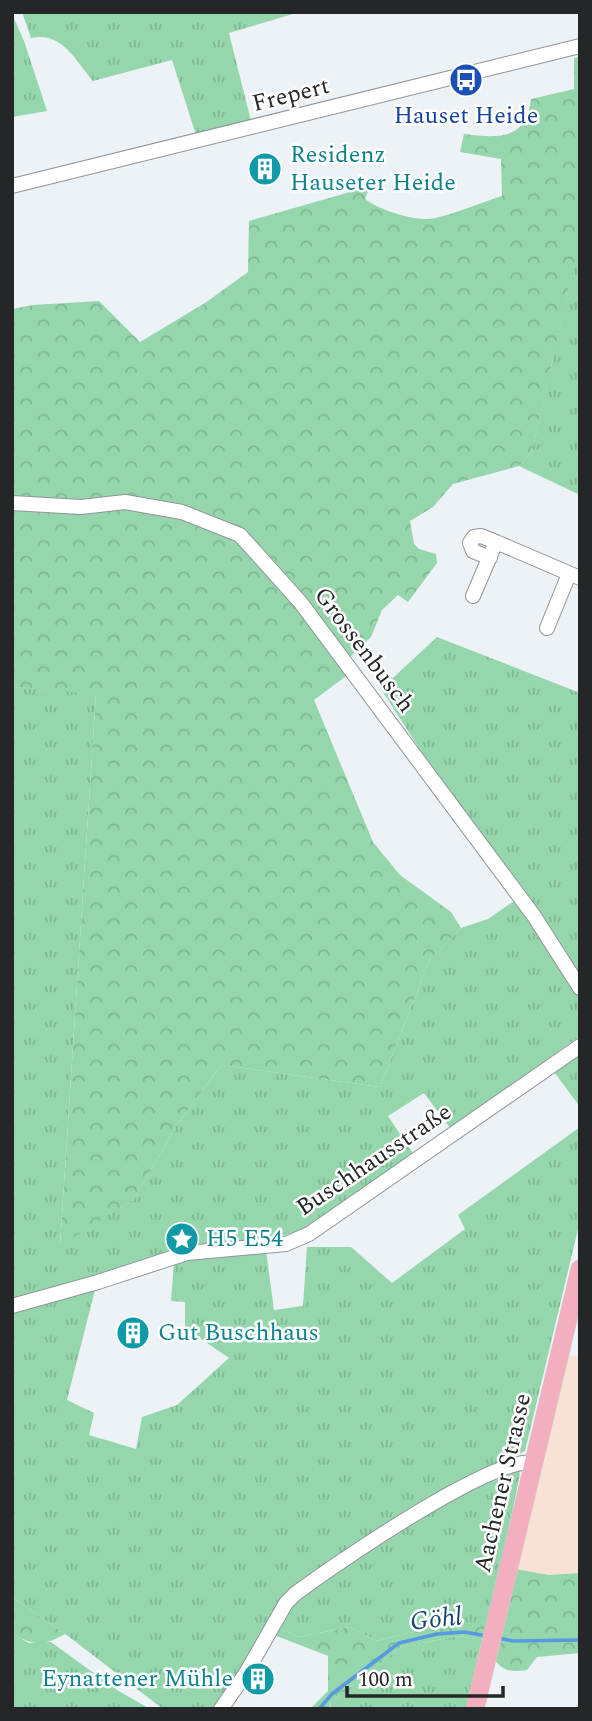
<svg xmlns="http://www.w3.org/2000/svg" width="592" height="1721" viewBox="0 0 592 1721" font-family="Spectral,serif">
<defs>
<pattern id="grass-tufts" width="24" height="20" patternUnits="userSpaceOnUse" patternTransform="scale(1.75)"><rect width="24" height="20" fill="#95d6ad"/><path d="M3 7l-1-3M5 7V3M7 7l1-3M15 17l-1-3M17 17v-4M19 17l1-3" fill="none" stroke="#80b895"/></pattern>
<pattern id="forest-crowns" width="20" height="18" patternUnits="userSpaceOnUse" patternTransform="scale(1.75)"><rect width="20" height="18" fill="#95d6ad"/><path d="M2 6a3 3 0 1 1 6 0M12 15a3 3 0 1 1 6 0" fill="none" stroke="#80b895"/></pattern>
</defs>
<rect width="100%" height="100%" fill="#ecf2f6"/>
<path fill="#f8e2d5" d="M 567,1355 L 580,1357 L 580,1573 L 549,1575 L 515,1569 Z"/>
<path fill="url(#grass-tufts)" d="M 22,12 L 300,12 L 229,33 L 251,121 L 196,135 L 172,60 L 93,81 C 75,60 62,31 31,38 Z
M 12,14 L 24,41 L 47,111 L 12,117 Z
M 575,260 L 580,261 L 580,495 L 519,466 L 532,452 Z
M 437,637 L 580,693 L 580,981 L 517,900 L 381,689 Z
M 13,687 L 96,693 L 60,1245 L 134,1199 L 175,1128 L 221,1065 L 380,1087 L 429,961 L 461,928 L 488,919 L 514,901 L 580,993 L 580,1036 L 450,1128 L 424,1093 L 388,1116 L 414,1155 L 298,1232 L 12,1303 Z
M 580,1051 L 580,1107 L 552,1069 Z
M 580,1127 L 580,1221 L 525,1451 L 382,1526 L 287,1594 L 241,1675 L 213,1709 L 163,1709 L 68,1636 L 12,1597 L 12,1311 L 96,1286 L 67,1400 L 94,1413 L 89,1435 L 136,1449 L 142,1417 L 177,1405 L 229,1358 L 185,1328 L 185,1302 L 171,1301 L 174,1262 L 193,1257 L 266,1251 L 274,1310 L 303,1306 L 307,1247 L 351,1247 L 392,1283 L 465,1229 L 458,1215 Z
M 518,1469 L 520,1474 L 489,1626 L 440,1625 L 377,1641 L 349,1627 L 298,1637 L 278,1627 L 290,1603 L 419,1515 Z
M 12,1633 L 29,1643 L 51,1642 L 117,1690 L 150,1709 L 12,1709 Z
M 458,1636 L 484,1640 L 466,1709 L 330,1709 L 331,1702 L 401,1647 Z"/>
<path fill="url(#forest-crowns)" d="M 580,57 L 580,261 L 575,261 L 532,452 L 519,466 L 453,484 L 433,507 L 410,521 L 414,544 L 419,549 L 436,554 L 437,563 L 408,602 L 398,595 L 382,610 L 371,637 L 350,657 L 346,676 L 314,700 L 373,842 L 400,875 L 451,912 L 461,928 L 429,961 L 380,1087 L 221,1065 L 175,1128 L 134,1199 L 60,1246 L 96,694 L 13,687 L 12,692 L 12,309 L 33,305 L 99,301 L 140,342 L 205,303 L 248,272 L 249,221 L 378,184 L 368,191 L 365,199 C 378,209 410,220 428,219 C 442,219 485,201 502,196 L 501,159 L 460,152 L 464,134 C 497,138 527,141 531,99 L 574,89 L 574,58 Z
M 515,1569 L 549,1575 L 580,1573 L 580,1653 L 537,1657 L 527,1670 C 513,1672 503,1672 494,1659 Z
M 12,1597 L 65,1634 C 42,1647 34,1646 12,1633 Z
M 478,1624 L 489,1626 L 484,1640 L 458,1636 L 401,1647 L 331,1702 L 329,1709 L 310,1709 L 328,1691 L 328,1656 L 274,1635 L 278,1627 L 298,1637 L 349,1627 L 377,1641 L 440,1625 Z"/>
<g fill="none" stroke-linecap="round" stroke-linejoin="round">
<path stroke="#569adf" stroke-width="3.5" d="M 498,1638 L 513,1641 L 580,1640
M 319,1709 L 332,1694 L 399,1643 L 437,1634 L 464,1632 L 487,1636"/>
<defs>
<path id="minor" d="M 12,186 L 580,46
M 12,503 L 81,507 L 125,502 L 182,512 L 240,535 L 301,603 L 534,916 L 580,988
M 490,558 L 473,551 L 470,543 L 474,537 L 481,536 L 496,542
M 473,596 L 496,542 L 580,578
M 547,628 L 569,574
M 12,1306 L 98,1282 L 187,1253 L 286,1244 L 309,1234 L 580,1046
M 221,1709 L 246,1673 L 286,1603 L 295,1594 C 331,1567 495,1454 533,1463"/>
<path id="major" d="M 475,1709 L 580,1269"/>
</defs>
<use href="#minor" stroke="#909498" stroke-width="16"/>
<use href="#major" stroke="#cfcfd0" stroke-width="19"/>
<use href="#minor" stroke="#fff" stroke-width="14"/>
<use href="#major" stroke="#f3aebf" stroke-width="18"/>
</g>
<defs>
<symbol id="bus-disc" viewBox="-11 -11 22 22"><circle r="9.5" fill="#1a4fb4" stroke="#fff"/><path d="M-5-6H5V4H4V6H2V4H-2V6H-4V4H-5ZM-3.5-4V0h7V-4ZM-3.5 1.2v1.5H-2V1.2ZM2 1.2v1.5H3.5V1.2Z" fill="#fff"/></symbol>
<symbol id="building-disc" viewBox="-11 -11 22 22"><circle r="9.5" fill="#0f9aa8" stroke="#fff"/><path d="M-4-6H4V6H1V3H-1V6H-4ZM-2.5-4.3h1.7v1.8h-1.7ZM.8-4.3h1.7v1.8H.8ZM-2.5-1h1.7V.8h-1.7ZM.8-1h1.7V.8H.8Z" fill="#fff"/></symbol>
<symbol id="sight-disc" viewBox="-11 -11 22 22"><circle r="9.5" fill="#0f9aa8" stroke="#fff"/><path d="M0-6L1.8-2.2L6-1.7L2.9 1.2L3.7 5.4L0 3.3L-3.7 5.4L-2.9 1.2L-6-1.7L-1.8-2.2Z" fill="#fff"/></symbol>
</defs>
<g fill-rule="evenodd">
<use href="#bus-disc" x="447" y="61" width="38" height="38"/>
<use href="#building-disc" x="246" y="150" width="38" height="38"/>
<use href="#sight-disc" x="163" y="1220" width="38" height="38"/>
<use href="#building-disc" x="114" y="1314" width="38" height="38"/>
<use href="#building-disc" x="239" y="1660" width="38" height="38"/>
</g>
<g text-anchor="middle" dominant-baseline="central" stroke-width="5" stroke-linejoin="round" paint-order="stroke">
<g font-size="24" fill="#242628" stroke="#fff">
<text transform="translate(291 95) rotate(-14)">Frepert</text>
<text transform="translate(364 650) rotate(53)">Grossenbusch</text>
<text transform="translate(374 1160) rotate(-34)">Buschhausstraße</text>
<text transform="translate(503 1483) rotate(-77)">Aachener Strasse</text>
</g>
<g font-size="24" fill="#164399" stroke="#fff">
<text x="466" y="116">Hauset Heide</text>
</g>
<g font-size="24" fill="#0d838f" stroke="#fff" text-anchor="start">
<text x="290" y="155">Residenz<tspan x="290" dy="28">Hauseter Heide</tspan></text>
<text x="206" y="1239">H5 E54</text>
<text x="158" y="1333">Gut Buschhaus</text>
<text x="233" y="1679" text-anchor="end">Eynattener Mühle</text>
</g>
<g font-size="26" font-style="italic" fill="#144572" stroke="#fff">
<text transform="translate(436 1619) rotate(-6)">Göhl</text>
</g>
</g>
<rect width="592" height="1721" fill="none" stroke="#242628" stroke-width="28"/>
<path d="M347 1686v10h156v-10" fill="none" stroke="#242628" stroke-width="3.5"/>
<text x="358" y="1686" font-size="21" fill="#242628" stroke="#ffffff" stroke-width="5" paint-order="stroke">100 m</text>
</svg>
